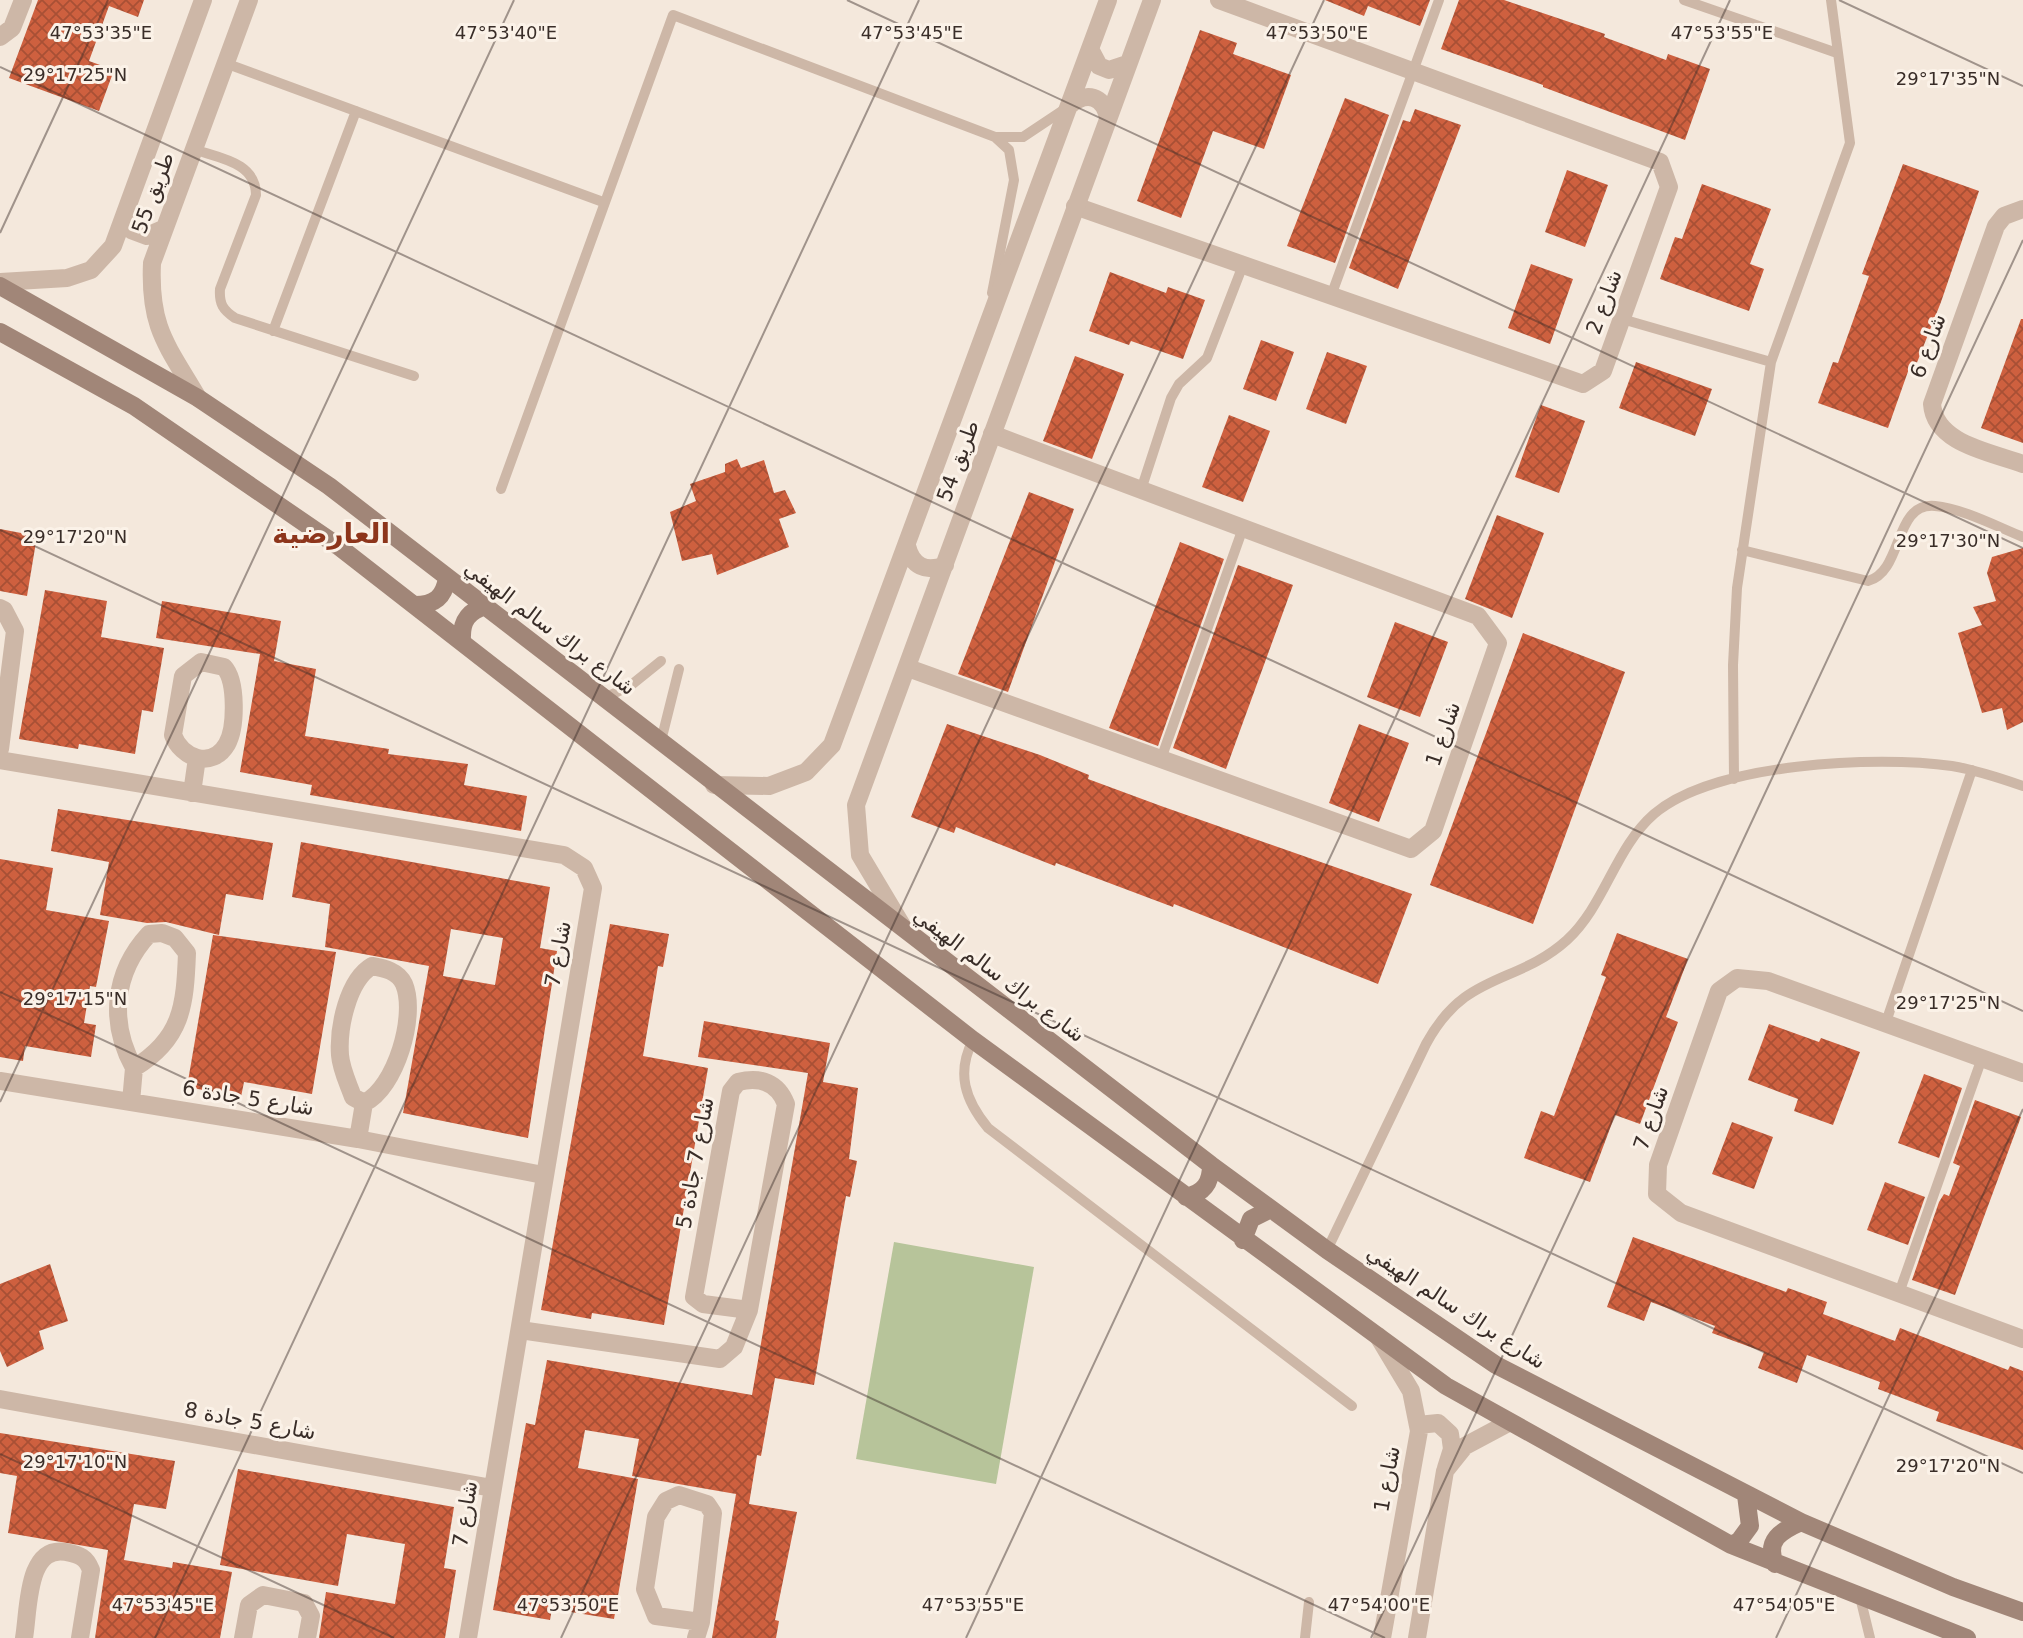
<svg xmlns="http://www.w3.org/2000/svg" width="2023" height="1638" viewBox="0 0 2023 1638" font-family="'DejaVu Sans',Vazirmatn,sans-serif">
<defs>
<pattern id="building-cross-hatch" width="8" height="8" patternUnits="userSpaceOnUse" patternTransform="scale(1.75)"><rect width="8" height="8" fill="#ce603f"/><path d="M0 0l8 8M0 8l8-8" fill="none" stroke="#a85035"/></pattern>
</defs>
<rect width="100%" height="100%" fill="#f4e8dc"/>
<path fill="#b7c49a" d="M 894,1242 L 1034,1267 L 996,1484 L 856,1459 Z"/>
<path fill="url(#building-cross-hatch)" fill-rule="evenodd" d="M 38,0 L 144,0 L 138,17 L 109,6 L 89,61 L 114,70 L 99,111 L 9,78 Z
M 1325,0 L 1430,0 L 1420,26 L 1368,6 L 1364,16 Z
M 1459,0 L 1504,0 L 1605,34 L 1604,37 L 1666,60 L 1668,54 L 1710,69 L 1685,140 L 1543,87 L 1543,85 L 1441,49 Z
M 1200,30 L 1237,43 L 1233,54 L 1291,75 L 1264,149 L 1213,131 L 1181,218 L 1137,201 Z
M 1345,98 L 1389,115 L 1335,263 L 1287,246 Z
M 1415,109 L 1461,125 L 1398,289 L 1349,268 L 1403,120 L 1410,122 Z
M 1903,164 L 1979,191 L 1941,302 L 1916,365 L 1911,363 L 1888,428 L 1818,403 L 1833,362 L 1838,363 L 1869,276 L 1862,274 Z
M 1567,170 L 1608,185 L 1585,247 L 1545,232 Z
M 1702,184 L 1771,209 L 1750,264 L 1764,269 L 1749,311 L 1660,279 L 1675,237 L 1682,239 Z
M 1531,264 L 1573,279 L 1550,344 L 1508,328 Z
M 1110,272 L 1166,293 L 1168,287 L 1205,300 L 1183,359 L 1131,341 L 1129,345 L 1089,331 Z
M 2021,319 L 2023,319 L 2023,443 L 1981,428 Z
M 1261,340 L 1294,352 L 1276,401 L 1243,389 Z
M 1327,352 L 1367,366 L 1346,424 L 1306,409 Z
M 1075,356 L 1124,374 L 1092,459 L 1043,441 Z
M 1636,362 L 1712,389 L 1695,436 L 1619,408 Z
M 1541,405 L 1585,421 L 1559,493 L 1515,477 Z
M 1229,415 L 1270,431 L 1243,502 L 1202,487 Z
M 737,459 L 741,468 L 764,460 L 774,493 L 785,490 L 796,513 L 779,519 L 789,547 L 717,575 L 712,554 L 682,561 L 670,512 L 696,501 L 690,484 L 725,472 L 725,464 Z
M 1029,492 L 1074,509 L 1008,692 L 958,674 Z
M 1497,515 L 1544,533 L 1512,618 L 1465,599 Z
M 0,529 L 37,536 L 27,596 L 0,591 Z
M 1180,542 L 1224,559 L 1158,746 L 1109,728 Z
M 2023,548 L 2023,722 L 2007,730 L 2002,708 L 1982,713 L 1958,633 L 1982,625 L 1973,607 L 1996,601 L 1987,573 L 1992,557 Z
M 1238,565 L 1293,585 L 1226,769 L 1173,748 Z
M 45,590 L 107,601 L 101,637 L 164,648 L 153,712 L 142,710 L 135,754 L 79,744 L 78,749 L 19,739 Z
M 162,601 L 281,621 L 274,661 L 316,669 L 305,736 L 389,749 L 388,754 L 468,764 L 464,785 L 527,796 L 521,831 L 310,795 L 312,785 L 240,772 L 260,654 L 156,638 Z
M 1395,622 L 1448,642 L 1420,717 L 1367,697 Z
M 1523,633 L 1625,672 L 1533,924 L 1430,885 Z
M 947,724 L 1040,755 L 1089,775 L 1088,779 L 1161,806 L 1412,894 L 1378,984 L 1174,904 L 1173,907 L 1056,863 L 1055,866 L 956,827 L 954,833 L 911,817 Z
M 1359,724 L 1409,743 L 1379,822 L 1329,803 Z
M 58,809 L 273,843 L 263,900 L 226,894 L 219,935 L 166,922 L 147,923 L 100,915 L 109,862 L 51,851 Z
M 301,842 L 550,887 L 540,948 L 557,951 L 528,1138 L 403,1113 L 429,966 L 325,947 L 330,904 L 292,897 ZM 451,929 L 503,938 L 495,985 L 443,976 Z
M 0,859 L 53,868 L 46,910 L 109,921 L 96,987 L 90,986 L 84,1023 L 96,1025 L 91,1057 L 25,1046 L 23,1061 L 0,1057 Z
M 610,924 L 669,934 L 663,967 L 658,966 L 643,1056 L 708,1068 L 664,1325 L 592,1313 L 591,1319 L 541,1310 Z
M 1617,933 L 1688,959 L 1666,1017 L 1678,1022 L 1640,1124 L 1615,1115 L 1590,1182 L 1524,1158 L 1541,1111 L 1554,1116 L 1606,977 L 1601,975 Z
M 213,935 L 336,952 L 312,1094 L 244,1082 L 241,1097 L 187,1087 Z
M 704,1021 L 830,1043 L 823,1082 L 858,1088 L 849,1159 L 857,1161 L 850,1197 L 846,1196 L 839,1235 L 814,1385 L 775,1378 L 761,1456 L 757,1455 L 749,1504 L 797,1512 L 775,1620 L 779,1621 L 776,1638 L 712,1638 L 736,1494 L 632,1476 L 639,1439 L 585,1430 L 578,1468 L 638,1479 L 614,1619 L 552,1609 L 550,1620 L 493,1610 L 526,1423 L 535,1425 L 547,1360 L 752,1395 L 808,1073 L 698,1057 Z
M 1769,1024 L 1819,1042 L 1821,1038 L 1860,1052 L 1833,1125 L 1794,1111 L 1798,1099 L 1748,1080 Z
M 1924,1074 L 1962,1088 L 1939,1158 L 1898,1143 Z
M 1975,1100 L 2021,1117 L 1955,1295 L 1912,1280 L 1939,1202 L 1944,1194 L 1949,1196 L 1960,1166 L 1953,1163 Z
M 1732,1122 L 1773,1137 L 1754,1189 L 1712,1174 Z
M 1885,1182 L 1925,1197 L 1908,1245 L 1867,1230 Z
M 1633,1237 L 1786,1292 L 1788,1288 L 1827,1302 L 1823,1314 L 1895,1341 L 1900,1328 L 2008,1370 L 2010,1366 L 2023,1371 L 2023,1450 L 1936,1421 L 1939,1412 L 1878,1389 L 1880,1382 L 1807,1355 L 1797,1383 L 1758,1368 L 1764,1352 L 1712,1333 L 1715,1326 L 1651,1302 L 1644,1321 L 1607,1307 Z
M 50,1264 L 68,1321 L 39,1331 L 44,1349 L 7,1367 L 0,1351 L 0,1284 Z
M 0,1433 L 175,1461 L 166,1509 L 134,1504 L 124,1560 L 172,1568 L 173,1562 L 232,1572 L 220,1638 L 95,1638 L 108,1550 L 8,1533 L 17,1476 L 0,1473 Z
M 238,1469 L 454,1507 L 444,1568 L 456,1570 L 445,1638 L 319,1638 L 326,1592 L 395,1604 L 405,1544 L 347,1534 L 338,1586 L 220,1565 Z"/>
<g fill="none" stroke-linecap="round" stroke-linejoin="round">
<path stroke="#cdb7a7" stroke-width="10" d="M 1684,0 L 1837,53
M 225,63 L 603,202
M 193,149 C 219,158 256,162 256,195 L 220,289 C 219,304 223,310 235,318 L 414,376
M 992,293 L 1014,180 L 1009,150 L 996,138
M 1331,296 L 1439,0
M 1622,319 L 1771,362
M 273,331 L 356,111
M 501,489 L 673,15 L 995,137 L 1023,137 L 1065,109
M 1141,490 L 1171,398 L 1179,384 L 1207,358 L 1243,265
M 1742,550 L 1868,581 C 1904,571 1893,502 1935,506 C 1961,508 1998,527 2023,537
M 604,698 L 630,686 L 661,661
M 661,741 L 679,669
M 1161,759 L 1243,528
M 1734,779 L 1733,665 L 1737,588 L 1771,362 L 1850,143 L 1831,0
M 1886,1022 L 1972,770
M 973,1040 C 956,1073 965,1100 988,1128 L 1352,1406
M 1327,1250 L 1426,1044 C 1466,970 1516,986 1567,940 C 1605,905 1615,848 1654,814 C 1713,763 1877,755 1952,766 C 1976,770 2000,778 2023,786
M 1899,1293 L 1982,1058
M 1860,1597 L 1870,1638
M 1305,1638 L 1309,1602"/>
<path stroke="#cdb7a7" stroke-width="18" d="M 0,37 L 12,28 L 23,0
M 1075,206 L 1583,384 L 1603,371 L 1669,187 L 1660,162 L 1219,0
M 2023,209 L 2004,216 L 1996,226 L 1932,404 C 1935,444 1991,452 2023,464
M 0,608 L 4,610 L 15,631 L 0,749
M 201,662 L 224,667 C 237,681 236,728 227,744 C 212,770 181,758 173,735 L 183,676 Z
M 908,668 L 1411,849 L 1433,831 L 1498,643 L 1478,616 L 992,434
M 0,760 L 564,855 L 584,868 L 593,888 L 468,1638
M 192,793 L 197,758
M 162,933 L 175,938 L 187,953 C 185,1006 182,1039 134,1068 C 109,1023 113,973 149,934 Z
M 372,966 C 384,968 398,971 404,984 C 417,1015 396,1088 364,1103 L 353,1097 C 348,1083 341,1069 340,1055 C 338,1027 348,980 372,966 Z
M 2023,1073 L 1768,981 L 1737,978 L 1719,991 L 1658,1165 L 1657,1194 L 1681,1213 L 2023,1339
M 0,1081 L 358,1139 L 543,1175
M 131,1102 L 134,1068
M 358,1139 L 364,1103
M 520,1330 L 720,1359 L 734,1347 L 749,1310 L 786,1104 C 778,1083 761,1076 738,1082 L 731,1091 L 694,1297 L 703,1304 L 749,1310
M 1378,1336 L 1411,1391 L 1419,1431 L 1382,1638
M 0,1399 L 492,1488
M 1418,1425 L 1438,1423 L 1450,1434 L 1452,1449 L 1446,1468
M 24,1638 C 29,1610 26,1545 66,1552 C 80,1555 86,1557 91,1570 L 80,1638
M 243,1638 L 249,1605 L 263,1595 L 304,1603 L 311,1616 L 307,1638
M 696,1638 L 701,1622 L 713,1513 L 707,1504 L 679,1495 L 666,1501 L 656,1517 L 645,1589 L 656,1616 L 701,1622
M 1417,1638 L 1445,1471 L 1465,1446 L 1510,1422"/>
<path stroke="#cdb7a7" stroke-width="18" d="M 1090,49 L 1099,66 L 1109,70 L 1127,64
M 1070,105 C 1087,91 1103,96 1108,117
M 125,214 L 131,230 L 147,236 L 163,229
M 0,282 L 67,278 L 91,270 L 113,246 L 203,0
M 198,398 C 167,345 149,328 152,263 L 249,0
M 907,546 C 912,566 926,573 945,565
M 714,785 L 769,786 L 806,772 L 832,745 L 1108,0
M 903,927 L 860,855 L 856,805 L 1152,0"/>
<path stroke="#a18678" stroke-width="18" d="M 0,286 L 198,398 L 329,486 L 1211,1165 L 1327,1250 L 1496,1365 L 1801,1522 L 1953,1587 L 2023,1612
M 0,332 L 134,406 L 338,546 L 973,1040 L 1446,1386 L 1731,1545 L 1967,1638
M 415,605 C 435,605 444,597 447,578
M 462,640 C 461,621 468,611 486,606
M 1186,1197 C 1204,1193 1211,1183 1211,1165
M 1243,1240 L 1251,1219 L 1271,1209
M 1731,1545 L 1739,1541 L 1750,1526 L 1746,1495
M 1775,1564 C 1765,1540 1781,1531 1801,1522"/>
</g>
<path fill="none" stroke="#392d28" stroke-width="2" stroke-opacity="0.45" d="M 847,0 L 2023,548M 1839,0 L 2023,86M 0,67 L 2023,1011M 0,233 L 108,0M 0,530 L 2023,1473M 0,992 L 1385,1638M 0,1102 L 514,0M 0,1454 L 394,1638M 155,1638 L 919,0M 561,1638 L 1324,0M 966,1638 L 1730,0M 1371,1638 L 2023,240M 1776,1638 L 2023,1109"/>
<g text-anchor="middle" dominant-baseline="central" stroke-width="6" stroke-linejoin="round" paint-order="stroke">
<g font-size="21" fill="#392d28" stroke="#fbf2e8">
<text transform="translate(153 193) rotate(-70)">طريق 55</text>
<text transform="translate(1604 302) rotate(-70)">شارع 2</text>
<text transform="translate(1928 346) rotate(-70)">شارع 6</text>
<text transform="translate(958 461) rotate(-70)">طريق 54</text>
<text transform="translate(550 628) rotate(37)">شارع براك سالم الهيفي</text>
<text transform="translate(1443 734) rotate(-71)">شارع 1</text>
<text transform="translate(558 954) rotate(-80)">شارع 7</text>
<text transform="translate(999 975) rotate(37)">شارع براك سالم الهيفي</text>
<text transform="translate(248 1098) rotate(9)">شارع 5 جادة 6</text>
<text transform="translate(1651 1118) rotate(-71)">شارع 7</text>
<text transform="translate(695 1163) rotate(-80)">شارع 7 جادة 5</text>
<text transform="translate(1456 1307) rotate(33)">شارع براك سالم الهيفي</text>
<text transform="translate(250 1421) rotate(10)">شارع 5 جادة 8</text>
<text transform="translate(1387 1479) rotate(-80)">شارع 1</text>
<text transform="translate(465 1514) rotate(-81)">شارع 7</text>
</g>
<g font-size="28" font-weight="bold" fill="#8d351b" stroke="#fbf2e8">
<text x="331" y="533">العارضية</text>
</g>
</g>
<g font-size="18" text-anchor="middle" fill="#392d28" stroke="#fbf2e8" stroke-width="6" stroke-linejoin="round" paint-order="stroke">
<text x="101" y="39">47°53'35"E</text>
<text x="506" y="39">47°53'40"E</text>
<text x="912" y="39">47°53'45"E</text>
<text x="1317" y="39">47°53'50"E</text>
<text x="1722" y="39">47°53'55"E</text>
<text x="75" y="81">29°17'25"N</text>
<text x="1948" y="85">29°17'35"N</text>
<text x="75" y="543">29°17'20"N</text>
<text x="1948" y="547">29°17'30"N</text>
<text x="75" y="1005">29°17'15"N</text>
<text x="1948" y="1009">29°17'25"N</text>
<text x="75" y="1468">29°17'10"N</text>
<text x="1948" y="1472">29°17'20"N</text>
<text x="568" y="1611">47°53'50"E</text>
<text x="163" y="1611">47°53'45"E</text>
<text x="973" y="1611">47°53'55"E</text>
<text x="1379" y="1611">47°54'00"E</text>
<text x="1784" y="1611">47°54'05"E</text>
</g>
</svg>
